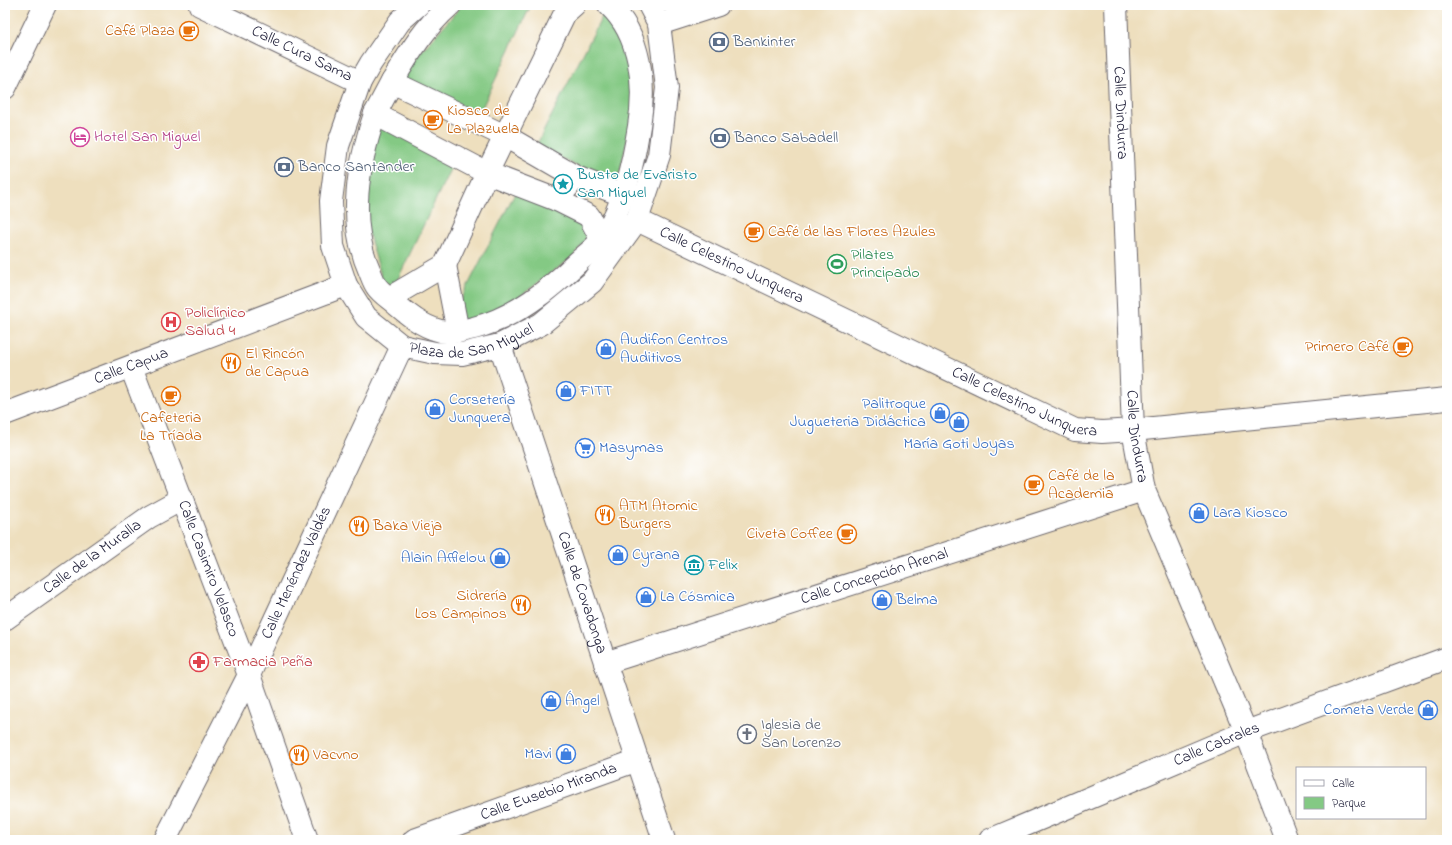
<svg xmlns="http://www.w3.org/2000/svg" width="1452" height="845" viewBox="0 0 1452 845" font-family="'Indie Flower',sans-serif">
<rect width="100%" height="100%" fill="#fff"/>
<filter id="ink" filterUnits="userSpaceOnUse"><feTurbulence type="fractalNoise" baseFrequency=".025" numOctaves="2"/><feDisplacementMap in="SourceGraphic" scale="8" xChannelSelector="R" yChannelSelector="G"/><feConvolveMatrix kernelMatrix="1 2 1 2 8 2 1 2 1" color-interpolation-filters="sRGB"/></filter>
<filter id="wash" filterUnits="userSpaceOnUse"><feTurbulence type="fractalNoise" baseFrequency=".012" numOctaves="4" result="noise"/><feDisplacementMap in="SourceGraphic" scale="16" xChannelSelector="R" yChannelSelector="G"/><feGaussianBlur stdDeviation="0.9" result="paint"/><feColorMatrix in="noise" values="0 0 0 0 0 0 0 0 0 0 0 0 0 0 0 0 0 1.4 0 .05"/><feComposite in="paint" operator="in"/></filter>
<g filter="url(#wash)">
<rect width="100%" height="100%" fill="#eedfbe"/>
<path fill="#84c984" stroke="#537660" d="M 462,5 L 531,5 L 479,114 L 402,78 L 409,66 Z
M 608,5 L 639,86 L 618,181 L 611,183 L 536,146 Z
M 378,124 L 455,159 L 396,283 L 391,286 L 383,282 L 364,218 Z
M 515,193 L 588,222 L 591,232 L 573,257 L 500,311 L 460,321 L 455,311 Z"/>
</g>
<g filter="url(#ink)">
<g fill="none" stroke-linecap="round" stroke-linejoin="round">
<defs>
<g id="street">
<path id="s1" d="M 200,5 L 360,82"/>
<path id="s2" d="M 1116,5 L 1133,430 L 1144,490 L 1246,732 L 1287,840"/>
<path d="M 659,24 L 718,5"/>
<path d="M 392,82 L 505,136 L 576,177 L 557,200 L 487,173 L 375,114 Z"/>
<path d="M 392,82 C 409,53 425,27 450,5"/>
<path d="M 375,114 C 358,165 347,221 370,272 C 372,277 374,283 377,287 C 382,294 392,300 398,306 C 412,318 428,330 447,332 C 457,333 465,330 474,328 C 516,317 549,290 579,261 C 587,254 596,247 602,239 C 624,206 633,164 639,126 C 646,85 641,35 609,5"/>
<path d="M 576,177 L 622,195"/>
<path d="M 557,200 L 589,216 L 601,239"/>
<path id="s3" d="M 637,220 L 1075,430 L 1102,432 L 1133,430 L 1447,399"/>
<path d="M 445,265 L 458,332"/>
<path d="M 389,298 L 445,265 L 487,173 L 565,13 L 574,5"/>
<path id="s4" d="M 500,345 L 664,840"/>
<path id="s5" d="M 402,346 L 435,353 L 462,354 L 500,345 L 541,324 L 592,282 L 637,220 L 659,155 L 667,88 L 659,24 L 649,5"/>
<path id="s6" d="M 131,367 L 249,675 L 307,840"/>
<path id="s7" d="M 5,414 L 346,285"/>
<path id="s8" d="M 5,619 L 149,517 L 182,499"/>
<path id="s9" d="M 605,663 L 1144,490"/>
<path id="s10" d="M 414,840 L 638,760"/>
</g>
<g id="secondary">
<path d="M 5,88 L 45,5"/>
<path id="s11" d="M 165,840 L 249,675 L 402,346 L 366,317 L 346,285 L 333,246 L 331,201 L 338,146 L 360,82 L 371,63 L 400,21 L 418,5"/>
<path id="s12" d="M 990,840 L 1246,732 L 1447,658"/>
</g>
</defs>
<use href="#street" stroke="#696469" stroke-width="24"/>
<use href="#secondary" stroke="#696469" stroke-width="24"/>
<use href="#street" stroke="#fff" stroke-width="22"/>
<use href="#secondary" stroke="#fff" stroke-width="22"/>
</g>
</g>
<defs>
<symbol id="cafe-ring" viewBox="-11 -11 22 22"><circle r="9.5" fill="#fff" stroke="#e8710a" stroke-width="1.5"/><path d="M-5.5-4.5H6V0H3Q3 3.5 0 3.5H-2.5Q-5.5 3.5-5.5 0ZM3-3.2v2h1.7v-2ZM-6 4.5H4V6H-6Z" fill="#e8710a"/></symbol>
<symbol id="bank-ring" viewBox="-11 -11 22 22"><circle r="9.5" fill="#fff" stroke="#5c6f8a" stroke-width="1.5"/><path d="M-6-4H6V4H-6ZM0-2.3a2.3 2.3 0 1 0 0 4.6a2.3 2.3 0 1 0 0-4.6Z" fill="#5c6f8a"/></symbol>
<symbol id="hotel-ring" viewBox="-11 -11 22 22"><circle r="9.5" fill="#fff" stroke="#d1479c" stroke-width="1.5"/><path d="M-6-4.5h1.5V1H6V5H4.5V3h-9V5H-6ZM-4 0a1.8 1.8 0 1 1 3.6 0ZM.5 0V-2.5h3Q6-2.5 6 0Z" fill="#d1479c"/></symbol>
<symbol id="sight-ring" viewBox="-11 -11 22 22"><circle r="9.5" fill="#fff" stroke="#0f9aa8" stroke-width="1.5"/><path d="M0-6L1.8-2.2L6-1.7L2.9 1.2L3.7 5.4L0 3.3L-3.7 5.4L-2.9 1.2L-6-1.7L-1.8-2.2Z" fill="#0f9aa8"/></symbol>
<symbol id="stadium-ring" viewBox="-11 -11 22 22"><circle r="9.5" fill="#fff" stroke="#2e9e5b" stroke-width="1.5"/><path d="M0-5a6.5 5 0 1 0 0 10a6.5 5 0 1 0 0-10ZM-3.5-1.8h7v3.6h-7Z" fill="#2e9e5b"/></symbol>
<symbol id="hospital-ring" viewBox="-11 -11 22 22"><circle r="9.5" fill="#fff" stroke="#e0444e" stroke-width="1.5"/><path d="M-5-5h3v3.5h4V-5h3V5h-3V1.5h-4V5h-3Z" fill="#e0444e"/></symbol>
<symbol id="shop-ring" viewBox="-11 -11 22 22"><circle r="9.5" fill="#fff" stroke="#3f7fe0" stroke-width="1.5"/><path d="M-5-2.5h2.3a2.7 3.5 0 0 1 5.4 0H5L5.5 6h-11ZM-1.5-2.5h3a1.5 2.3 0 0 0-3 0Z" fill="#3f7fe0"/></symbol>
<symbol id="restaurant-ring" viewBox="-11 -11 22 22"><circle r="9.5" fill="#fff" stroke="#e8710a" stroke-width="1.5"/><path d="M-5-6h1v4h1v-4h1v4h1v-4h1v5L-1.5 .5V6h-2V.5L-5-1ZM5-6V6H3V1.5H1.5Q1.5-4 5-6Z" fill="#e8710a"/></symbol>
<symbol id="supermarket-ring" viewBox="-11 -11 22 22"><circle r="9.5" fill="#fff" stroke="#3f7fe0" stroke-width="1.5"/><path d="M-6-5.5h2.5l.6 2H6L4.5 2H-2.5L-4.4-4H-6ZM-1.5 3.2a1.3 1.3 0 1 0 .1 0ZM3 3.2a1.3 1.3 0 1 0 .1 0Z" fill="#3f7fe0"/></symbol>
<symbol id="museum-ring" viewBox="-11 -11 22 22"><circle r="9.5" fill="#fff" stroke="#0f9aa8" stroke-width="1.5"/><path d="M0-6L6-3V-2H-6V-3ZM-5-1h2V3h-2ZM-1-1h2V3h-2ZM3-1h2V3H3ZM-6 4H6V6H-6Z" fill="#0f9aa8"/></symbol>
<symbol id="pharmacy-ring" viewBox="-11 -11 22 22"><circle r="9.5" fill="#fff" stroke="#e0444e" stroke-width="1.5"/><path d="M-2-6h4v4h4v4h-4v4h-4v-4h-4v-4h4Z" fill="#e0444e"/></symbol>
<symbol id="church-ring" viewBox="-11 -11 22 22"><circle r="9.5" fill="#fff" stroke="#6b7280" stroke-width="1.5"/><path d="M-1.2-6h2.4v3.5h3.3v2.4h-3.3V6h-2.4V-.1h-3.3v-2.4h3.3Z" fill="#6b7280"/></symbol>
</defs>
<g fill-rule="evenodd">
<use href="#cafe-ring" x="178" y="20" width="22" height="22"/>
<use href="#bank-ring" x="708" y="31" width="22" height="22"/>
<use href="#cafe-ring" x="422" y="109" width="22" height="22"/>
<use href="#hotel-ring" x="69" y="126" width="22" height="22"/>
<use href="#bank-ring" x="709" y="127" width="22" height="22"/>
<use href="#bank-ring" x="273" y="156" width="22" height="22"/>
<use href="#sight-ring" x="552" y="173" width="22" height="22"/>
<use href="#cafe-ring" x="743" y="221" width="22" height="22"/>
<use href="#stadium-ring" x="826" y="253" width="22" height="22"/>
<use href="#hospital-ring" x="160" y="311" width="22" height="22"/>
<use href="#cafe-ring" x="1392" y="336" width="22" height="22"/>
<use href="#shop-ring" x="595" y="338" width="22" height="22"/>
<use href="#restaurant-ring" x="220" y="352" width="22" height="22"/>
<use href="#shop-ring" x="555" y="380" width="22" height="22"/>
<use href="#cafe-ring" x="160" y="385" width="22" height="22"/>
<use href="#shop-ring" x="424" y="398" width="22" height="22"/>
<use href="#shop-ring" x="929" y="402" width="22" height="22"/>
<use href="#shop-ring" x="948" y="411" width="22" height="22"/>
<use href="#supermarket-ring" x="574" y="437" width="22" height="22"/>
<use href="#cafe-ring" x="1023" y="474" width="22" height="22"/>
<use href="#shop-ring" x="1188" y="502" width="22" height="22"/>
<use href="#restaurant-ring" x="594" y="504" width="22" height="22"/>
<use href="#restaurant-ring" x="348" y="515" width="22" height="22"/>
<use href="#cafe-ring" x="836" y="523" width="22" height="22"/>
<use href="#shop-ring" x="607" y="544" width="22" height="22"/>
<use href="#shop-ring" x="489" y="547" width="22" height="22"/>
<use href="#museum-ring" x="683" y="554" width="22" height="22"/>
<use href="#shop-ring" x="635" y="586" width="22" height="22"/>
<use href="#shop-ring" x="871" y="589" width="22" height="22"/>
<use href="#restaurant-ring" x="510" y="594" width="22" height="22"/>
<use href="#pharmacy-ring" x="188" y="651" width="22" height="22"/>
<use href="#shop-ring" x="540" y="690" width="22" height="22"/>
<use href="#shop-ring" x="1417" y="699" width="22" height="22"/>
<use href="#church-ring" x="736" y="723" width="22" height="22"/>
<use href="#shop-ring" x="555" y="743" width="22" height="22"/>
<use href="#restaurant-ring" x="288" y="744" width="22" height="22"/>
</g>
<g text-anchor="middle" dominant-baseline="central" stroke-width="3" stroke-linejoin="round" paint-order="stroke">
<g font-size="16" fill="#c56008" stroke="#fff" text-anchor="start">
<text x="175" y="31" text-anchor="end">Café Plaza</text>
<text x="447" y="111">Kiosco de<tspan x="447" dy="18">La Plazuela</tspan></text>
<text x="768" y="232">Café de las Flores Azules</text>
<text x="1389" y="347" text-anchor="end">Primero Café</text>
<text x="245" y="354">El Rincón<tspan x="245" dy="18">de Capua</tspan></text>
<text x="171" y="418" text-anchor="middle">Cafeteria<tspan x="171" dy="18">La Tríada</tspan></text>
<text x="1048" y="476">Café de la<tspan x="1048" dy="18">Academia</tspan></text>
<text x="619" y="506">ATM Atomic<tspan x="619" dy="18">Burgers</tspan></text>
<text x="373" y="526">Baka Vieja</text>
<text x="833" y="534" text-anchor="end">Civeta Coffee</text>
<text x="507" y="596" text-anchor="end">Sidrería<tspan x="507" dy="18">Los Campinos</tspan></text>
<text x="313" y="755">Vacvno</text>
</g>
<g font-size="16" fill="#4e5e75" stroke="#fff" text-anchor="start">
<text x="733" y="42">Bankinter</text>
<text x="734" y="138">Banco Sabadell</text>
<text x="298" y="167">Banco Santander</text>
</g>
<g font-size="16" fill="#22223b" stroke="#fff">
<text stroke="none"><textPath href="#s1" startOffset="113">Calle Cura Sama</textPath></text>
<text stroke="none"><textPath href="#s2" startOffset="108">Calle Dindurra</textPath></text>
<text stroke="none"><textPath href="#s3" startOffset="105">Calle Celestino Junquera</textPath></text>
<text stroke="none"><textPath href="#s5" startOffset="72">Plaza de San Miguel</textPath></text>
<text stroke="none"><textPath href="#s7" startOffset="135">Calle Capua</textPath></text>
<text stroke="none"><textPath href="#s3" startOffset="429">Calle Celestino Junquera</textPath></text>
<text stroke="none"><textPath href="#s2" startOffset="432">Calle Dindurra</textPath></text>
<text stroke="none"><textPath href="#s8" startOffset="107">Calle de la Muralla</textPath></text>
<text stroke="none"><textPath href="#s6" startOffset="216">Calle Casimiro Velasco</textPath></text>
<text stroke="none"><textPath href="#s11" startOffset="298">Calle Menéndez Valdés</textPath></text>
<text stroke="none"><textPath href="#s9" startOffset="283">Calle Concepción Arenal</textPath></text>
<text stroke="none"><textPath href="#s4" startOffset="261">Calle de Covadonga</textPath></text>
<text stroke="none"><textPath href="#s12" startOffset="246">Calle Cabrales</textPath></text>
<text stroke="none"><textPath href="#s10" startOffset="143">Calle Eusebio Miranda</textPath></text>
</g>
<g font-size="16" fill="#b23c85" stroke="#fff" text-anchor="start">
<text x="94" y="137">Hotel San Miguel</text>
</g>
<g font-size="16" fill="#0d838f" stroke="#fff" text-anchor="start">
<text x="577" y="175">Busto de Evaristo<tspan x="577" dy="18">San Miguel</tspan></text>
<text x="708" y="565">Felix</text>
</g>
<g font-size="16" fill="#27864d" stroke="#fff" text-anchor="start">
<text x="851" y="255">Pilates<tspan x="851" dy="18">Principado</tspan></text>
</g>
<g font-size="16" fill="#be3a42" stroke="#fff" text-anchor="start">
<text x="185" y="313">Policlínico<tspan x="185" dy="18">Salud 4</tspan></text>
<text x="213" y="662">Farmacia Peña</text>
</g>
<g font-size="16" fill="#366cbe" stroke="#fff" text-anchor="start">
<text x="620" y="340">Audifon Centros<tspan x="620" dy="18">Auditivos</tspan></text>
<text x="580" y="391">FITT</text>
<text x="449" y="400">Corsetería<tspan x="449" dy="18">Junquera</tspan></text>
<text x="926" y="404" text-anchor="end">Palitroque<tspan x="926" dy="18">Jugueteria Didáctica</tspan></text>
<text x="959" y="444" text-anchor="middle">María Goti Joyas</text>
<text x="599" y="448">Masymas</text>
<text x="1213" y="513">Lara Kiosco</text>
<text x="632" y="555">Cyrana</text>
<text x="486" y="558" text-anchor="end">Alain Afflelou</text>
<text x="660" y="597">La Cósmica</text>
<text x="896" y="600">Belma</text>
<text x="565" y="701">Ángel</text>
<text x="1414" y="710" text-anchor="end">Cometa Verde</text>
<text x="552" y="754" text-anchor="end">Mavi</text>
</g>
<g font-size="16" fill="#5b616d" stroke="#fff" text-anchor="start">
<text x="761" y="725">Iglesia de<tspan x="761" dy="18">San Lorenzo</tspan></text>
</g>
</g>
<rect width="1452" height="845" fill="none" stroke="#fff" stroke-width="20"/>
<rect x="1296" y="767" width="130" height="52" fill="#ffffff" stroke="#a7a7b1"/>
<rect x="1304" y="780" width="20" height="6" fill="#ffffff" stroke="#a7a7b1"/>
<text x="1332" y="787" font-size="12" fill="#22223b">Calle</text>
<rect x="1304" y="797" width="20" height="12" fill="#84c984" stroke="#a7a7b1"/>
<text x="1332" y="807" font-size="12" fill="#22223b">Parque</text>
</svg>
